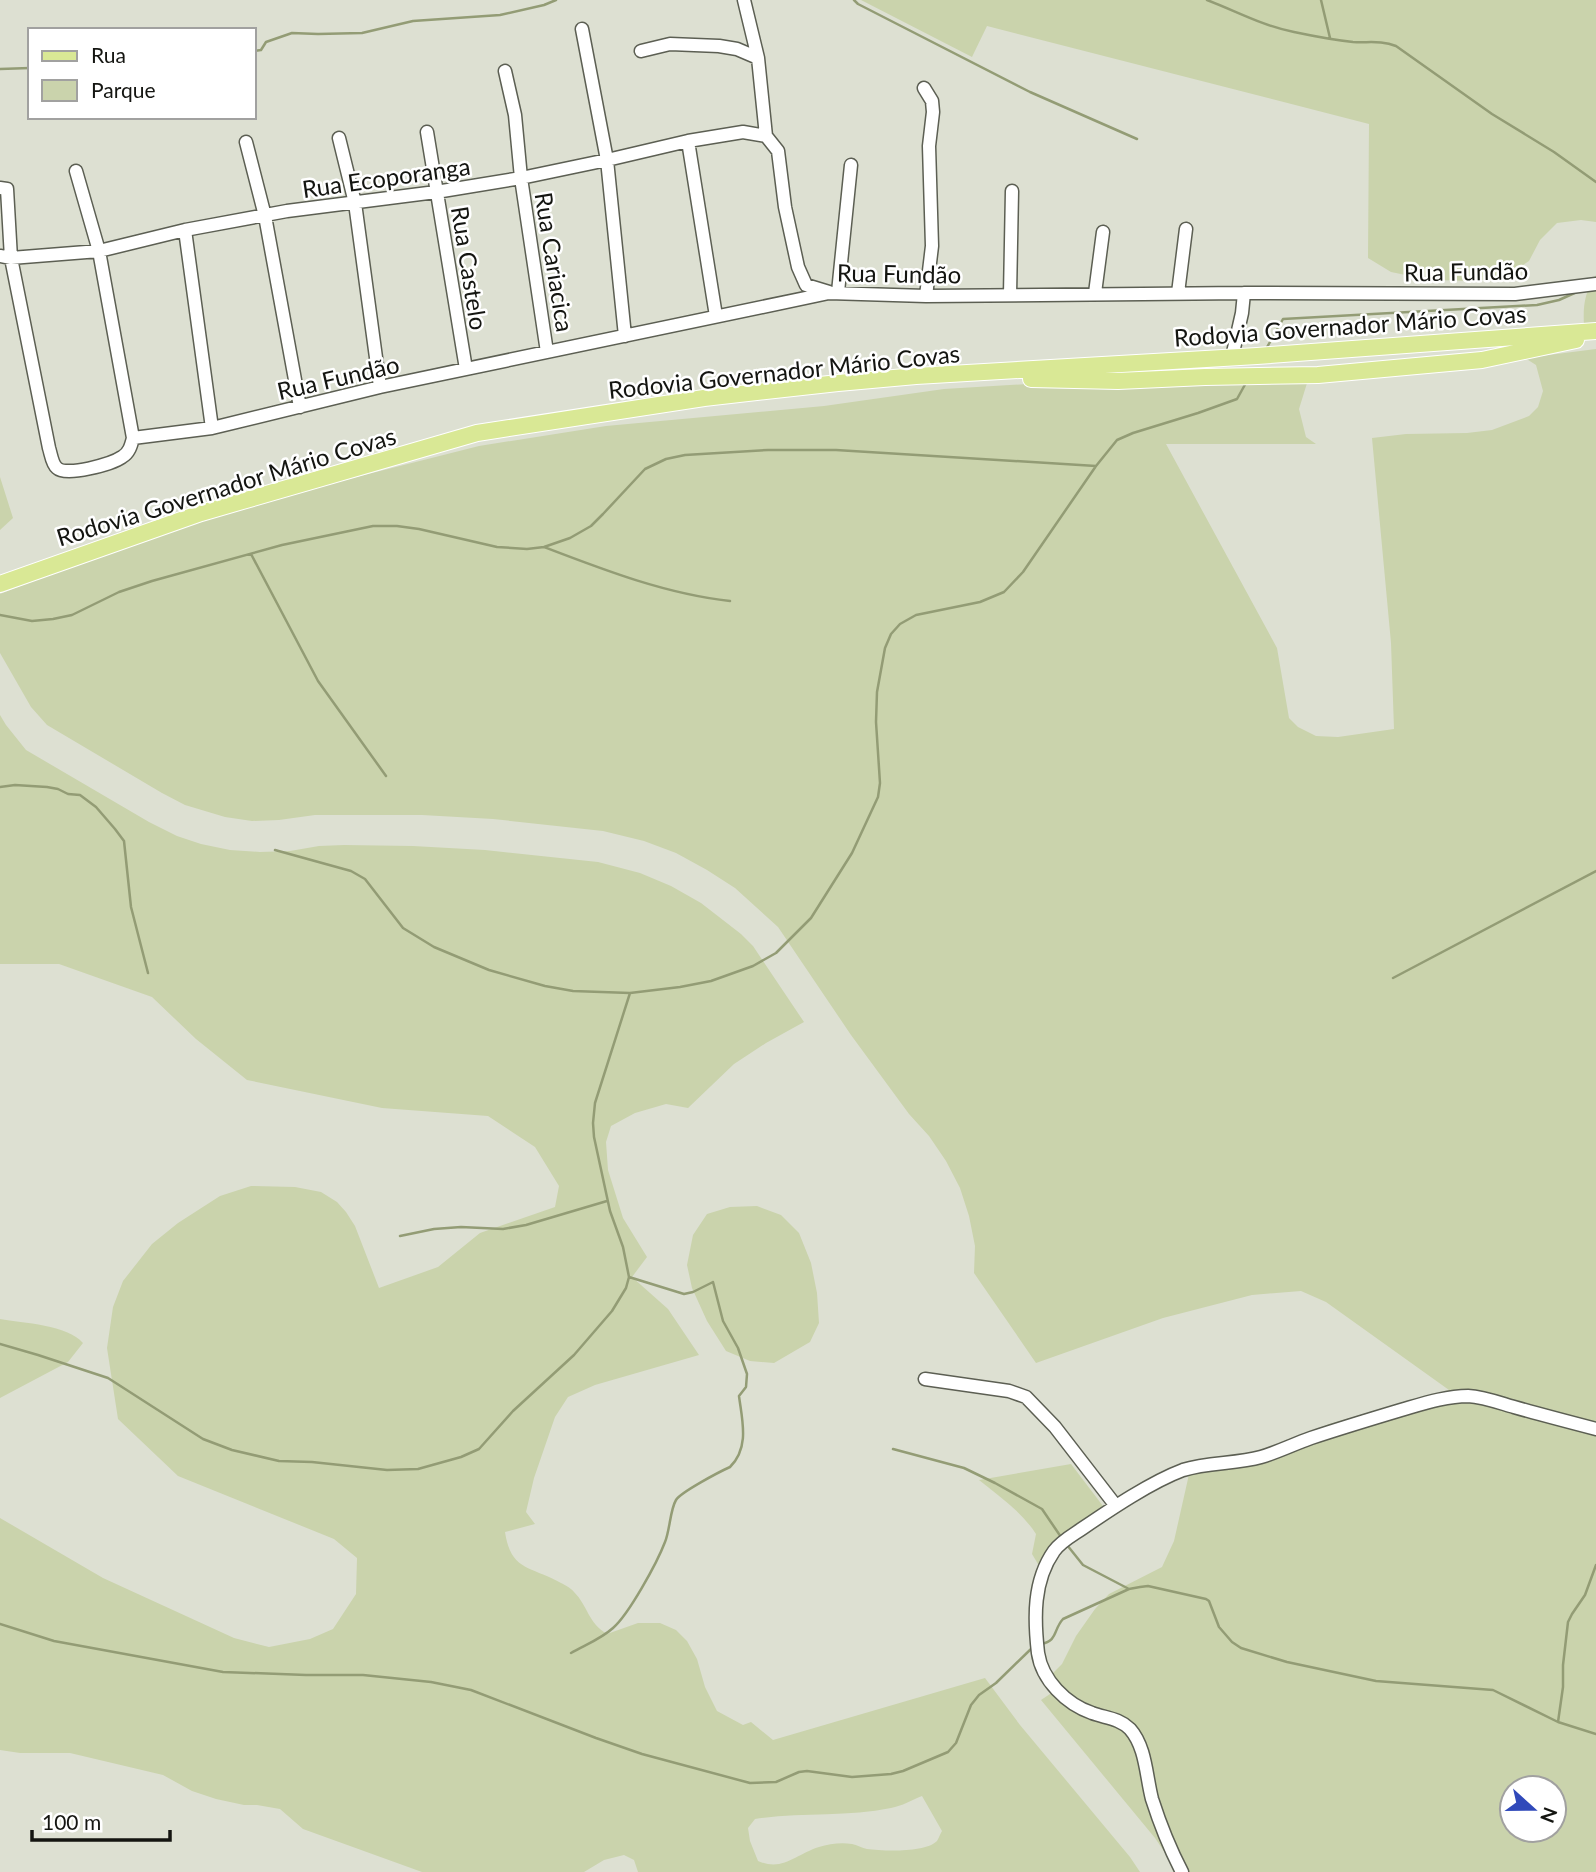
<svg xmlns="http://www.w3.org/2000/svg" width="1596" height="1872" viewBox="0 0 1596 1872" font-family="Lato,sans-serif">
<rect width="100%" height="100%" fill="#dde0d2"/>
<path fill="#cad3ac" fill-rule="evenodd" d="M 861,0 L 1596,0 L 1596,222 L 1581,220 L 1557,223 L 1540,240 L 1529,261 L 1505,277 L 1474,281 L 1430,280 L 1391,272 L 1368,258 L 1369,124 L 987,26 L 972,57 Z
M 1596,275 L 1596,327 L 1584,328 C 1583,305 1584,294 1596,275 Z
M 1596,349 L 1596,1872 L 1178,1872 L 1155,1838 L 1041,1700 L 1053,1692 L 1052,1674 L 1062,1664 L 1076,1636 L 1095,1609 L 1109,1594 L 1162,1567 L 1174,1541 L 1192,1461 L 1210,1465 L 1248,1460 L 1329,1424 L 1449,1390 L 1326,1302 L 1301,1291 L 1252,1295 L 1163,1318 L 1036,1363 L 974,1273 L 975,1246 L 969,1216 L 960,1188 L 946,1161 L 929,1136 L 909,1114 L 851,1035 L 778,927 L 735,888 L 707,870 L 676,853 L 644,841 L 603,831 L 493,819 L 422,815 L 315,815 L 279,820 L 252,821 L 225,817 L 185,805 L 162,793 L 47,725 L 31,707 L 0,653 L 0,594 L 172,527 L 293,493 L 479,446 L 606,426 L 824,406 L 944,389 L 1312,367 L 1299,409 L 1306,437 L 1316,444 L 1166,444 L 1277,648 L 1289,718 L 1298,727 L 1316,736 L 1338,737 L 1394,729 L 1391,643 L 1372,438 L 1406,434 L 1467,433 L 1492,430 L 1529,416 L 1538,407 L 1543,391 L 1536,365 L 1525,358 ZM 1512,1788 L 1554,1788 L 1554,1830 L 1512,1830 Z
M 0,477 L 13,518 L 0,530 Z
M 0,715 L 6,725 L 26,750 L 149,822 L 177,836 L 201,844 L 230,850 L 260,852 L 290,851 L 319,846 L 344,845 L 413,846 L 485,850 L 598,862 L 640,873 L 671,886 L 701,903 L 741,934 L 753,946 L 804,1022 L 766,1043 L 734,1064 L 688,1108 L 666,1104 L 635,1113 L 611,1126 L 606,1142 L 608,1170 L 623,1218 L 647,1257 L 632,1277 L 668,1309 L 699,1355 L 595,1385 L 568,1397 L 555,1417 L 534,1478 L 526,1512 L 535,1524 L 505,1532 C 511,1572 532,1566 561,1583 C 565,1585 571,1588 574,1592 C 588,1606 588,1623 607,1634 L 638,1623 L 660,1623 L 676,1630 L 687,1641 L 697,1659 L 705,1687 L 717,1711 L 743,1725 L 751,1722 L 773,1740 L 985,1678 L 1020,1725 L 1130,1857 L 1140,1872 L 638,1872 L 634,1860 L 624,1855 L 604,1860 L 584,1872 L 422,1872 L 303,1829 L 280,1809 L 257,1805 L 244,1805 L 216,1799 L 192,1791 L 163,1775 L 70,1753 L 20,1753 L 0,1750 L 0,1518 L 103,1578 L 234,1638 L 269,1647 L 310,1639 L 333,1629 L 356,1594 L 357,1558 L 334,1539 L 178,1476 L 118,1419 L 107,1348 L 113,1307 L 123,1281 L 152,1244 L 178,1223 L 220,1196 L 251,1186 L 295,1187 L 321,1192 L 337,1202 L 346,1212 L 355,1226 L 379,1288 L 438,1267 L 480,1233 L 555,1207 L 559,1186 L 535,1147 L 488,1116 L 382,1108 L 247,1080 L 196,1039 L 152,997 L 59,964 L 0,964 ZM 922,1796 L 942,1831 C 940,1834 939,1838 937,1841 C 925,1853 883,1851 867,1849 C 862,1848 857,1845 852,1844 C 841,1842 829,1844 819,1847 C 796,1854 783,1872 758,1861 L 750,1841 L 748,1828 L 755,1819 C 800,1812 847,1817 891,1808 C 902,1806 912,1800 922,1796 Z
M 757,1206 L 781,1215 L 799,1233 L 811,1263 L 817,1293 L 819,1323 L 810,1342 L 774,1363 L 750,1361 L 726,1351 L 707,1321 L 692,1288 L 687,1265 L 693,1235 L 707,1214 L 730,1207 Z
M 0,1319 C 23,1323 68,1325 83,1343 L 68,1362 L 0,1398 Z
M 1071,1464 L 1106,1510 L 1051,1544 L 1041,1569 L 1032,1554 L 1036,1534 C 1021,1511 1000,1497 979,1480 Z"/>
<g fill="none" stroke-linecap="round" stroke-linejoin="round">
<path stroke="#939c75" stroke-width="2.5" d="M 854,0 L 858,4 L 1030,92 L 1137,139
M 1207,0 C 1236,11 1263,26 1294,32 C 1313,36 1334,40 1353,42 C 1368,43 1381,40 1396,46 L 1492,114 L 1554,152 L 1596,182
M 1321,0 L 1330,38
M 254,51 L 261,50 L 266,42 L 292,33 L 318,34 L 362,33 L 413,21 L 500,15 L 544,5 L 556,0
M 0,69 L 30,68
M 1266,349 L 1283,319 L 1537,305 L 1559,300 L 1579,291
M 544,547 C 604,570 666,594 730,601
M 251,554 L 318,681 L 386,776
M 0,615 L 32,621 L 53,619 L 72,615 L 119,592 L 152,581 L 282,545 L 373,526 L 397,526 L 419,529 L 497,547 L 527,549 L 544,547 L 570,538 L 591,526 L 603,514 L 645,469 L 666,459 L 685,455 L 768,450 L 836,450 L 1096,466
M 0,787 L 15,785 L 47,787 L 58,789 L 68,794 L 80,795 L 96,807 L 115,829 L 124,841 L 131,907 L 148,973
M 275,850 L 351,871 L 365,879 L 403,928 L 434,947 L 489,970 L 545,986 L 573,991 L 630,993 L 680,987 L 711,981 L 753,966 L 776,953 L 811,918 L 852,853 L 878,797 L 880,783 L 876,722 L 877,692 L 885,648 L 891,634 L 900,624 L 916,615 L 980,602 L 1004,592 L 1023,572 L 1096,466 L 1117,440 L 1133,433 L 1198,413 L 1237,399 L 1247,381
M 1393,978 L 1596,871
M 400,1236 L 434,1229 L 461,1227 L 503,1229 L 526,1225 L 607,1201
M 0,1344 L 38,1355 L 108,1378 L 203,1439 L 232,1450 L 279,1461 L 312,1462 L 387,1470 L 418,1469 L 461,1457 L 479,1449 L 513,1411 L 574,1355 L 612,1311 L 626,1288 L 629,1277 L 623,1247 L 610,1211 L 594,1137 L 593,1123 L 595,1103 L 630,993
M 893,1449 L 964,1468 L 995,1483 L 1042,1509 L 1061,1537
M 1067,1545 L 1083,1565 L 1129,1589
M 0,1624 L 54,1641 L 223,1672 L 306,1675 L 363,1675 L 431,1682 L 471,1690 L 596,1738 L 642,1754 L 750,1783 L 776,1782 L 799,1772 L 807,1771 L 852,1777 L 891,1774 L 903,1771 L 948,1752 L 956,1743 L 971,1705 L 979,1695 L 996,1683 L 1032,1648
M 1041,1644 C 1058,1641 1053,1630 1063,1619 L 1129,1589 L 1140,1587 L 1148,1586 L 1206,1599 L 1209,1601 L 1219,1627 L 1232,1642 L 1241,1648 L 1287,1662 L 1376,1681 L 1493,1690 L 1558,1722 L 1596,1734
M 571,1653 C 585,1645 601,1639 613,1628 C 629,1614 657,1563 665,1542 C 670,1530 670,1510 676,1500 C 681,1492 719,1472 730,1467 C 750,1447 742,1420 739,1396 L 746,1387 L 747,1374 L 738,1348 L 723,1321 L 713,1282 L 693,1292 L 684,1294 L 629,1277
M 1558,1722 L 1563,1687 L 1563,1665 L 1568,1622 L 1572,1614 L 1585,1595 L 1596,1565"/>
<defs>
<path id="minor" d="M 744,0 L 758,58 L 766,136 L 778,151 L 785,207 L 798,267 L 806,285 L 829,292
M 582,29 L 607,160 L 625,336
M 641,51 L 670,44 L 719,46 L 737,49 L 758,58
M 505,71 L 515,115 L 521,178 L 547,352
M 924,88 L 932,101 L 933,112 L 929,146 L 932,246 L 926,296
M 427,132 L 466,369
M 339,138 L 355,203 L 380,387
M 688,141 L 716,316
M 246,142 L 265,216 L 300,407
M 0,188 L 7,189 L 11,258 L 49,448 C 51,454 52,464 57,468 C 66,477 112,464 122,457 C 129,453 131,446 133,438 L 99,251 L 76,171
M 185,230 L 212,428
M 0,256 L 11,258 L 99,251 L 185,230 L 287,211 L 436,192 L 521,178 L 607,160 L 688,141 L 743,132 L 766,136
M 838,292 L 851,165
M 1095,293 L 1103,232
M 1178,293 L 1186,229
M 1010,295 L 1012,191
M 1232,357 L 1242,313 L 1244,293
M 133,438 L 212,428 L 380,387 L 829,293 L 926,296 L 1244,293 L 1515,294 L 1596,284
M 925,1379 L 1009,1391 L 1026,1397 L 1055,1427 L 1116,1506
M 1182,1872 C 1170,1849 1160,1824 1152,1799 C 1146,1776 1146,1747 1130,1729 C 1119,1718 1105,1718 1092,1713 C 1066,1704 1042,1680 1038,1653 C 1034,1618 1033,1581 1054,1551 C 1061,1541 1073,1535 1083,1528 C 1111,1509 1151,1482 1183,1470 C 1208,1462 1236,1464 1261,1457 C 1278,1452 1294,1444 1311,1438 C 1341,1428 1371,1419 1401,1410 C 1422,1404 1446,1396 1468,1396 C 1484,1397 1500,1403 1514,1407 C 1542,1415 1569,1422 1596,1429"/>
<path id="major" d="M 1031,379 L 1118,381 L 1205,377 L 1318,375 L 1482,360 L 1576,340
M 0,584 L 201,513 L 477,433 L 704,398 L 838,383 L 916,376 L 1257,356 L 1596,331"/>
</defs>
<use href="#minor" stroke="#5c5f53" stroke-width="15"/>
<use href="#major" stroke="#fff" stroke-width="18"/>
<use href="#minor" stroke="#fff" stroke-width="12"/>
<use href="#major" stroke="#d9e895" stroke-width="16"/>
</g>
<g text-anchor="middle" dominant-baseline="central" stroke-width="5" stroke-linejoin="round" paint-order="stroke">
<g font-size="24" fill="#141511" stroke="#fff">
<text transform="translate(386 177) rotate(-8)">Rua Ecoporanga</text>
<text transform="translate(555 262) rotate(81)">Rua Cariacica</text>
<text transform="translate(470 268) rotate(81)">Rua Castelo</text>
<text transform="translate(1466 271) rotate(-1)">Rua Fundão</text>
<text transform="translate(899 273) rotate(1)">Rua Fundão</text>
<text transform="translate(1350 325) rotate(-4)">Rodovia Governador Mário Covas</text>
<text transform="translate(784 371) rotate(-6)">Rodovia Governador Mário Covas</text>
<text transform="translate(338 377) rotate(-13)">Rua Fundão</text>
<text transform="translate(226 486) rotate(-17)">Rodovia Governador Mário Covas</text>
</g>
</g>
<rect x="28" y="28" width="228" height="91" fill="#ffffff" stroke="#a1a1a0" stroke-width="2"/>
<rect x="42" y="51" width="35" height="10" fill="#d9e895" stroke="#a1a1a0" stroke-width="2"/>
<text x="91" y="63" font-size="21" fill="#141511">Rua</text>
<rect x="42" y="80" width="35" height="21" fill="#cad3ac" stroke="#a1a1a0" stroke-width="2"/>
<text x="91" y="98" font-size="21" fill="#141511">Parque</text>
<g transform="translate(1533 1809) rotate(111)"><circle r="33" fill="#ffffff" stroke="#a1a1a0" stroke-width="2"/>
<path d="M0-5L12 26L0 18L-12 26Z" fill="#3049ba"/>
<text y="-10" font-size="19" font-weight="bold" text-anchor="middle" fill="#141511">N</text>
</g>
<path d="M32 1830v10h138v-10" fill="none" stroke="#141511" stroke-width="3.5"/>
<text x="42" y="1830" font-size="21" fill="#141511" stroke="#ffffff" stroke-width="5" paint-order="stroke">100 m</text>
</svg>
